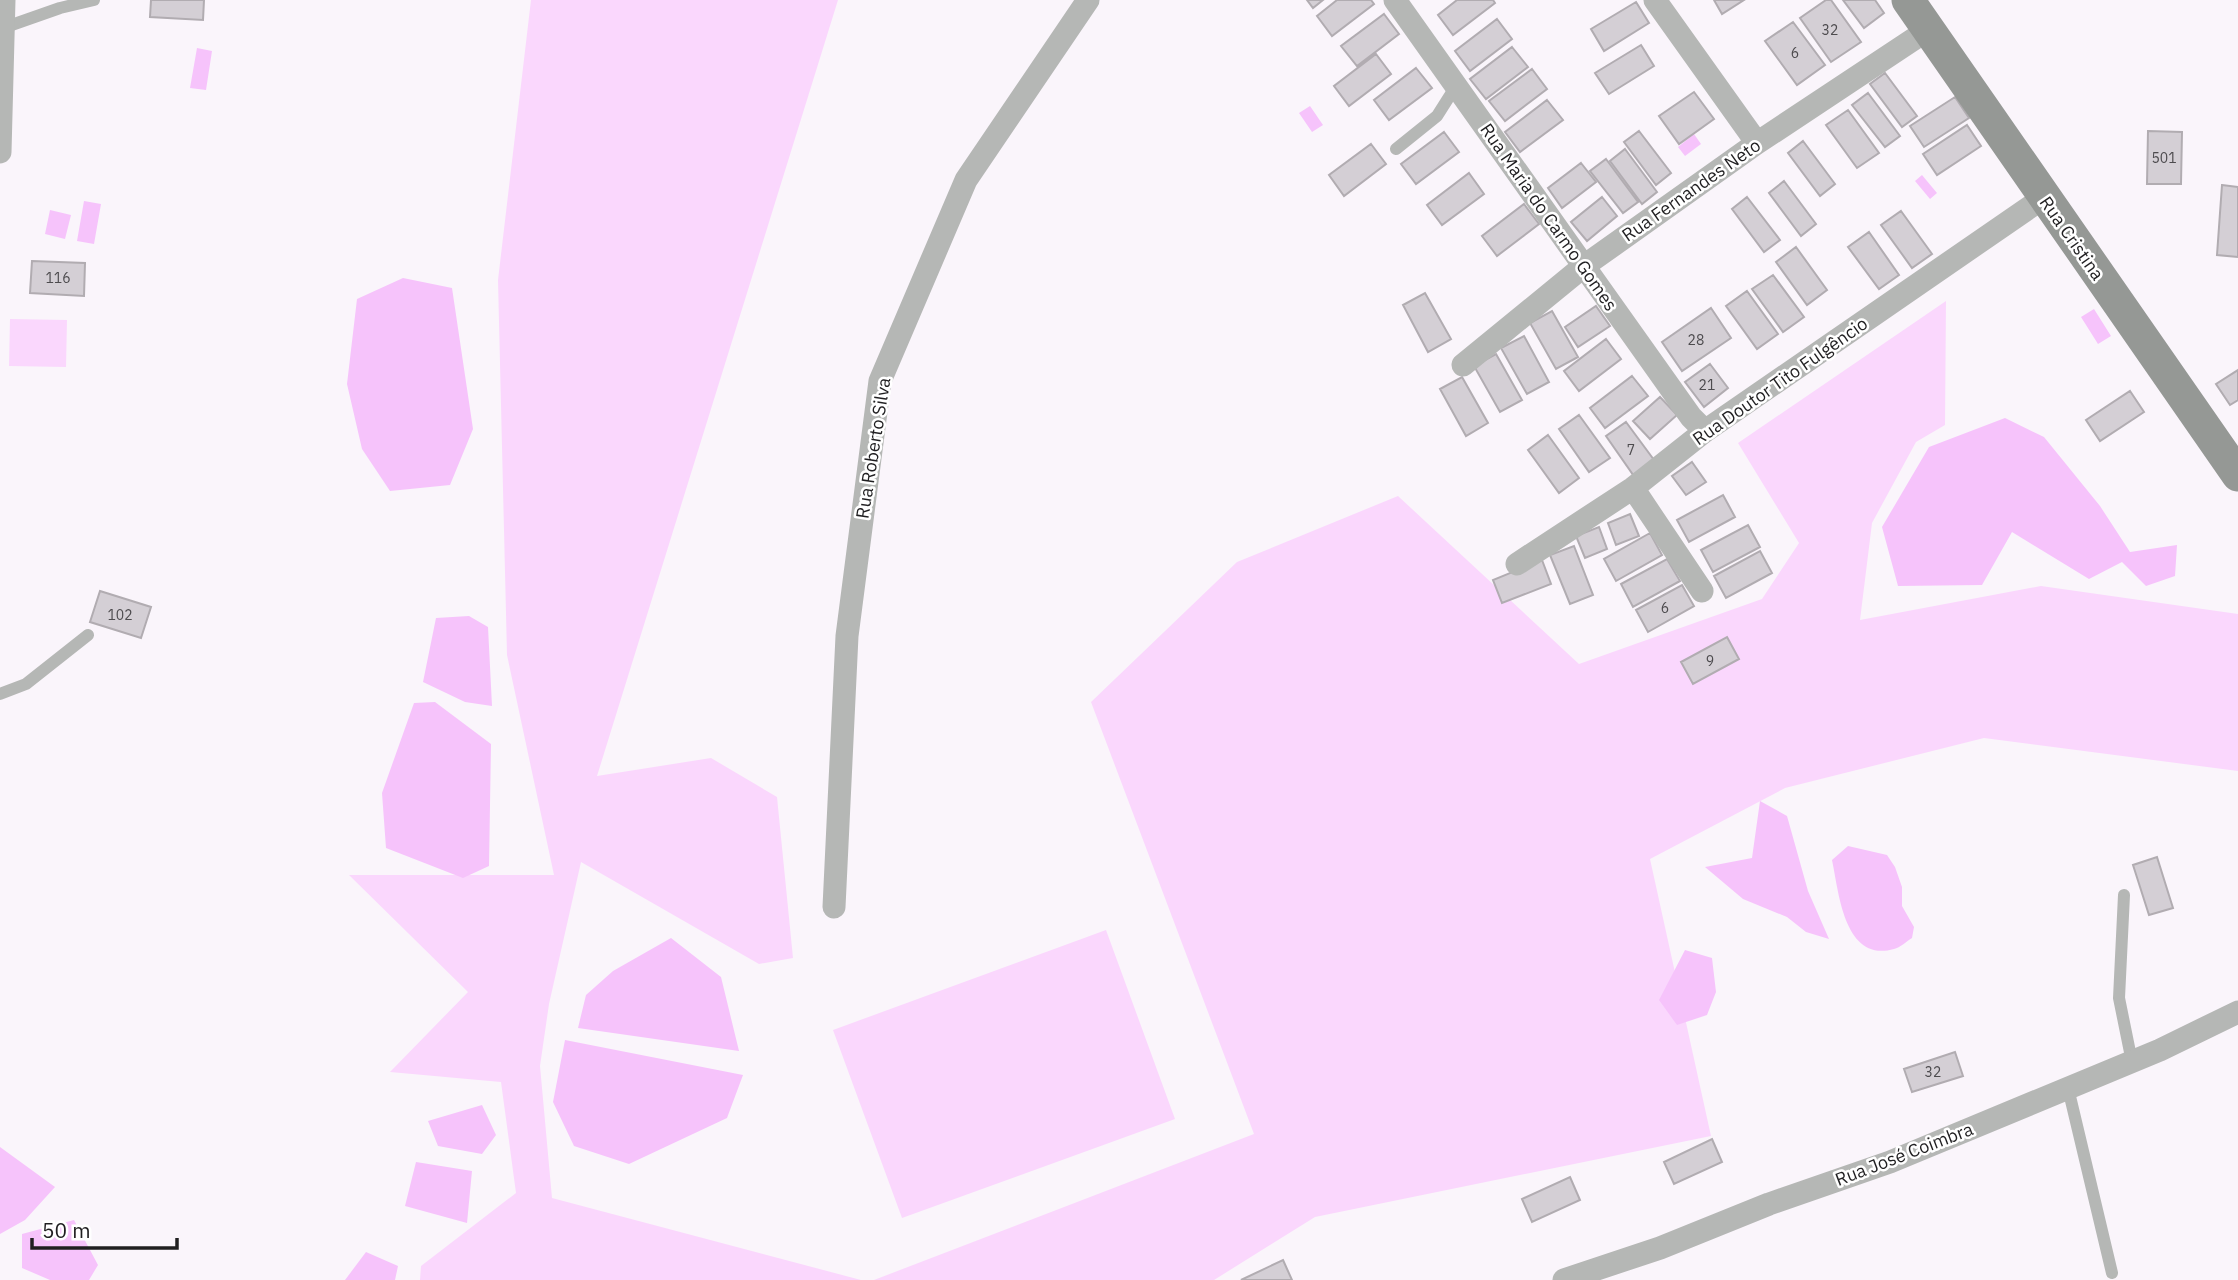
<svg xmlns="http://www.w3.org/2000/svg" width="2238" height="1280" viewBox="0 0 2238 1280" font-family="'IBM Plex Sans',sans-serif">
<rect width="100%" height="100%" fill="#faf5fb"/>
<path fill="#fad7fd" d="M 531,0 L 838,0 L 597,776 L 711,758 L 777,797 L 793,958 L 759,964 L 581,862 L 549,1004 L 540,1066 L 552,1198 L 861,1280 L 420,1280 L 421,1266 L 516,1193 L 501,1082 L 390,1072 L 468,992 L 349,875 L 554,875 L 507,655 L 498,280 Z
M 1946,301 L 1945,425 L 1916,442 L 1872,523 L 1860,620 L 2041,586 L 2238,614 L 2238,771 L 1984,738 L 1785,788 L 1650,859 L 1711,1136 L 1315,1217 L 1214,1280 L 874,1280 L 1254,1134 L 1091,702 L 1237,562 L 1398,496 L 1579,664 L 1762,599 L 1799,543 L 1738,443 Z
M 10,319 L 67,320 L 66,367 L 9,366 Z
M 1106,930 L 1175,1119 L 902,1218 L 833,1030 Z"/>
<path fill="#f6c3fb" d="M 197,48 L 212,51 L 206,90 L 190,88 Z
M 1310,106 L 1323,125 L 1312,132 L 1299,113 Z
M 1694,134 L 1701,144 L 1685,156 L 1678,147 Z
M 1922,175 L 1937,193 L 1930,199 L 1915,181 Z
M 84,201 L 101,204 L 94,244 L 77,241 Z
M 50,210 L 71,215 L 65,239 L 45,234 Z
M 403,278 L 452,288 L 473,429 L 450,485 L 390,491 L 362,449 L 347,384 L 357,299 Z
M 2094,309 L 2111,336 L 2098,344 L 2081,317 Z
M 2005,418 L 2044,437 L 2100,506 L 2130,552 L 2177,545 L 2175,576 L 2146,586 L 2122,562 L 2089,579 L 2012,532 L 1982,585 L 1898,586 L 1882,527 L 1929,447 Z
M 469,616 L 488,627 L 492,706 L 465,702 L 423,682 L 436,618 Z
M 435,702 L 491,744 L 489,866 L 463,878 L 386,848 L 382,793 L 414,703 Z
M 1760,801 L 1787,816 L 1808,891 L 1829,939 L 1806,932 L 1787,917 L 1743,899 L 1705,867 L 1752,858 Z
M 1848,846 L 1887,855 L 1895,867 L 1902,887 L 1902,906 L 1914,927 L 1912,938 C 1907,941 1900,948 1894,949 C 1844,963 1839,893 1832,860 Z
M 671,938 L 721,977 L 739,1051 L 578,1028 L 586,995 L 613,971 Z
M 1685,950 L 1712,958 L 1716,992 L 1707,1015 L 1677,1025 L 1659,1000 Z
M 565,1040 L 743,1075 L 727,1118 L 629,1164 L 574,1146 L 553,1102 Z
M 482,1105 L 496,1135 L 482,1154 L 438,1146 L 428,1121 Z
M 0,1147 L 55,1187 L 25,1220 L 0,1234 Z
M 416,1162 L 472,1171 L 467,1223 L 405,1206 Z
M 74,1220 L 98,1265 L 89,1280 L 50,1280 L 22,1268 L 22,1234 Z
M 366,1252 L 398,1266 L 395,1280 L 345,1280 Z"/>
<path fill="#d4cfd5" stroke="#b1acb1" stroke-width="2" d="M 151,0 L 204,0 L 203,20 L 150,17 Z
M 1307,0 L 1323,0 L 1313,8 Z
M 1337,0 L 1371,0 L 1374,4 L 1332,36 L 1317,16 Z
M 1457,0 L 1493,0 L 1495,3 L 1453,35 L 1438,15 Z
M 1714,0 L 1744,0 L 1722,14 Z
M 1826,0 L 1831,0 L 1861,42 L 1831,62 L 1800,18 Z
M 1843,0 L 1875,0 L 1884,13 L 1864,28 Z
M 1636,2 L 1649,23 L 1604,51 L 1591,29 Z
M 1384,14 L 1399,34 L 1357,66 L 1341,46 Z
M 1497,19 L 1512,39 L 1470,71 L 1455,51 Z
M 1793,22 L 1825,65 L 1797,85 L 1765,41 Z
M 1641,45 L 1654,66 L 1609,94 L 1595,73 Z
M 1512,47 L 1528,67 L 1486,99 L 1470,79 Z
M 1376,54 L 1391,74 L 1349,106 L 1334,86 Z
M 1416,68 L 1432,88 L 1389,120 L 1374,100 Z
M 1532,69 L 1547,89 L 1505,121 L 1489,101 Z
M 1885,73 L 1917,116 L 1902,127 L 1870,84 Z
M 1694,92 L 1714,119 L 1679,144 L 1659,116 Z
M 1868,93 L 1900,136 L 1885,147 L 1852,105 Z
M 1955,97 L 1969,118 L 1924,147 L 1910,126 Z
M 1547,100 L 1563,120 L 1520,152 L 1505,132 Z
M 1848,110 L 1879,153 L 1857,168 L 1826,125 Z
M 1967,125 L 1981,146 L 1937,175 L 1923,154 Z
M 1639,131 L 1671,173 L 1656,185 L 1624,142 Z
M 2148,131 L 2182,132 L 2181,184 L 2147,184 Z
M 1444,132 L 1459,152 L 1416,184 L 1401,164 Z
M 1803,141 L 1835,184 L 1820,196 L 1788,153 Z
M 1371,144 L 1386,164 L 1344,196 L 1329,175 Z
M 1625,149 L 1657,192 L 1642,204 L 1610,161 Z
M 1606,159 L 1638,202 L 1623,213 L 1590,171 Z
M 1581,163 L 1596,182 L 1562,208 L 1548,188 Z
M 1469,173 L 1484,194 L 1442,225 L 1427,205 Z
M 1784,181 L 1816,224 L 1801,236 L 1769,193 Z
M 2222,185 L 2238,187 L 2238,257 L 2217,255 Z
M 1602,197 L 1617,216 L 1587,241 L 1571,222 Z
M 1747,197 L 1780,240 L 1764,252 L 1732,209 Z
M 1524,204 L 1539,224 L 1497,256 L 1482,236 Z
M 1901,211 L 1932,254 L 1912,268 L 1881,225 Z
M 1869,232 L 1899,275 L 1879,289 L 1848,247 Z
M 1796,247 L 1827,290 L 1807,305 L 1776,262 Z
M 32,261 L 85,263 L 84,296 L 30,293 Z
M 1773,275 L 1804,317 L 1783,332 L 1752,289 Z
M 1747,291 L 1778,334 L 1757,349 L 1726,306 Z
M 1425,293 L 1451,339 L 1428,352 L 1403,305 Z
M 1596,306 L 1610,326 L 1578,347 L 1565,327 Z
M 1711,308 L 1731,338 L 1682,371 L 1662,342 Z
M 1552,311 L 1578,357 L 1556,369 L 1530,323 Z
M 1524,336 L 1549,382 L 1527,394 L 1501,348 Z
M 1606,339 L 1621,359 L 1579,391 L 1564,371 Z
M 1496,354 L 1522,400 L 1500,412 L 1474,366 Z
M 1710,364 L 1728,388 L 1704,407 L 1685,382 Z
M 2238,370 L 2238,400 L 2230,405 L 2216,384 Z
M 1632,376 L 1648,396 L 1605,428 L 1590,408 Z
M 1462,377 L 1488,423 L 1466,436 L 1440,389 Z
M 2130,391 L 2144,412 L 2100,441 L 2086,420 Z
M 1660,397 L 1677,415 L 1650,439 L 1633,421 Z
M 1579,415 L 1610,458 L 1589,472 L 1559,429 Z
M 1626,422 L 1657,464 L 1636,479 L 1606,436 Z
M 1548,435 L 1579,478 L 1559,493 L 1528,450 Z
M 1692,462 L 1706,482 L 1686,495 L 1672,476 Z
M 1723,495 L 1735,517 L 1689,542 L 1677,520 Z
M 1630,514 L 1639,536 L 1616,545 L 1608,523 Z
M 1748,525 L 1760,547 L 1713,572 L 1701,550 Z
M 1599,527 L 1607,549 L 1585,558 L 1576,536 Z
M 1650,533 L 1662,555 L 1616,581 L 1604,559 Z
M 1574,546 L 1593,595 L 1570,604 L 1550,555 Z
M 1760,551 L 1772,573 L 1726,598 L 1714,576 Z
M 1667,559 L 1680,581 L 1633,607 L 1621,584 Z
M 1542,560 L 1551,584 L 1502,603 L 1493,580 Z
M 1682,585 L 1694,606 L 1648,632 L 1636,610 Z
M 100,591 L 151,607 L 141,638 L 90,622 Z
M 1727,637 L 1739,659 L 1693,684 L 1681,662 Z
M 2157,857 L 2173,908 L 2149,915 L 2133,865 Z
M 1955,1052 L 1963,1076 L 1912,1092 L 1904,1069 Z
M 1712,1139 L 1722,1162 L 1674,1184 L 1664,1162 Z
M 1570,1177 L 1580,1200 L 1532,1222 L 1522,1199 Z
M 1283,1260 L 1292,1280 L 1241,1280 Z"/>
<g fill="none" stroke-linecap="round" stroke-linejoin="round">
<path stroke="#b5b7b5" stroke-width="12" d="M 3,28 L 60,8 L 94,0
M 1396,149 L 1437,116 L 1456,86
M 0,694 L 26,684 L 88,635
M 2124,895 L 2119,998 L 2132,1062
M 2068,1088 L 2112,1273"/>
<path stroke="#b5b7b5" stroke-width="23" d="M 1395,0 L 1691,417 L 1705,431
M 1655,0 L 1757,143
M 0,152 L 4,0
M 1463,365 L 1584,266 L 1757,143 L 1929,29
M 1633,488 L 1702,591
M 1517,564 L 1633,488 L 1705,431 L 2043,198
M 834,907 L 847,636 L 880,381 L 966,180 L 1088,0
M 1564,1280 L 1660,1248 L 1769,1204 L 1890,1162 L 2160,1050 L 2238,1012"/>
<path stroke="#959895" stroke-width="33" d="M 1908,0 L 2238,475"/>
</g>
<g text-anchor="middle" dominant-baseline="central" stroke-width="5" stroke-linejoin="round" paint-order="stroke">
<g font-size="14" fill="#4d4b4e">
<text x="1830" y="30">32</text>
<text x="1795" y="53">6</text>
<text x="2164" y="158">501</text>
<text x="58" y="278">116</text>
<text x="1696" y="340">28</text>
<text x="1707" y="385">21</text>
<text x="1631" y="450">7</text>
<text x="1665" y="608">6</text>
<text x="120" y="615">102</text>
<text x="1710" y="661">9</text>
<text x="1933" y="1072">32</text>
</g>
<g font-size="18" fill="#201f21" stroke="#fff">
<text transform="translate(1691 190) rotate(-35)">Rua Fernandes Neto</text>
<text transform="translate(1549 217) rotate(55)">Rua Maria do Carmo Gomes</text>
<text transform="translate(2072 238) rotate(55)">Rua Cristina</text>
<text transform="translate(1780 381) rotate(-35)">Rua Doutor Tito Fulgêncio</text>
<text transform="translate(873 448) rotate(-81)">Rua Roberto Silva</text>
<text transform="translate(1904 1154) rotate(-21)">Rua José Coimbra</text>
</g>
</g>
<path d="M32 1238v10h145v-10" fill="none" stroke="#201f21" stroke-width="3.5"/>
<text x="42" y="1238" font-size="21" fill="#201f21" stroke="#ffffff" stroke-width="5" paint-order="stroke">50 m</text>
</svg>
